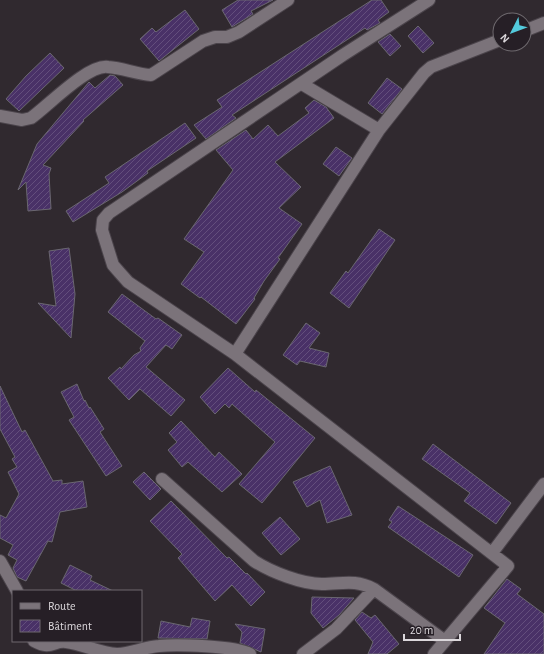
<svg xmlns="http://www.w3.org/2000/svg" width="544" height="654" viewBox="0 0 544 654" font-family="'Alegreya Sans',sans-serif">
<defs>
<pattern id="building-hatch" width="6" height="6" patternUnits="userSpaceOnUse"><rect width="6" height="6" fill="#493167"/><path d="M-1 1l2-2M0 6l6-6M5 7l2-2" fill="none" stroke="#634e7c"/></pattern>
</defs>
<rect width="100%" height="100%" fill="#30292f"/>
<path fill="url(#building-hatch)" stroke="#6a6770" d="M 238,0 L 273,0 L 251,11 L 253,14 L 232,27 L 222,10 Z
M 372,0 L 381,0 L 389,12 L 378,20 L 380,23 L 367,30 L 365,28 L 232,115 L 236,118 L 206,139 L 194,125 L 222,107 L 217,100 Z
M 185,10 L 199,29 L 159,61 L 140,39 L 152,28 L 156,32 Z
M 418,26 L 434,43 L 423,53 L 408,36 Z
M 390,34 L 401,46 L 390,56 L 378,42 Z
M 50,53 L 64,68 L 19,111 L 6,99 L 26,76 Z
M 110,75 L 115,76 L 123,85 L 83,120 L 84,121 L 43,165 L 51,168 L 49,174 L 51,209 L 28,211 L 26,182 L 18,190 L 37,144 L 89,82 L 95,88 Z
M 387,78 L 402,89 L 382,114 L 368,103 Z
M 314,100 L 326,107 L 334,118 L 275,162 L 301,187 L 279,208 L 302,224 L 278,258 L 280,259 L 264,281 L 254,298 L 255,299 L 236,324 L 201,297 L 200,298 L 181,284 L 204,252 L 184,239 L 233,170 L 216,150 L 246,130 L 253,139 L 268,125 L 278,136 L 309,113 L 305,108 Z
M 185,123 L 196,138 L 147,171 L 148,173 L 122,192 L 73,222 L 66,211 L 109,183 L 105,177 Z
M 336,147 L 352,158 L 339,176 L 323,164 Z
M 379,229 L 395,240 L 349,308 L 330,293 L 346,271 L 348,273 Z
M 69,248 L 75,294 L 71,338 L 38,303 L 56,306 L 49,251 Z
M 122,294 L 156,319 L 158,318 L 182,335 L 172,349 L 166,345 L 146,367 L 185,400 L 171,416 L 140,389 L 129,400 L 108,378 L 120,367 L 121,369 L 134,355 L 141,351 L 140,348 L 145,341 L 108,312 Z
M 306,323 L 320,333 L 309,348 L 329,353 L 326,367 L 300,361 L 297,365 L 283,355 Z
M 228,368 L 255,392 L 256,390 L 315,438 L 262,503 L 239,484 L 275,442 L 232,404 L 229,408 L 225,404 L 215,414 L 200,397 Z
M 77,384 L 84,401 L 85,400 L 89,408 L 90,407 L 104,429 L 100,432 L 122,466 L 106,476 L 69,420 L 74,417 L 61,392 Z
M 0,386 L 22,432 L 25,430 L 53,481 L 62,480 L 62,484 L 83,481 L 87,507 L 60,512 L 52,542 L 48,541 L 26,581 L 17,577 L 13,568 L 17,560 L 8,555 L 13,545 L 0,538 L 0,515 L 6,518 L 19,494 L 8,472 L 17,467 L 12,459 L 15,457 L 0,429 Z
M 181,421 L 215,457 L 219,452 L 242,474 L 222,492 L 188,462 L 182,467 L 168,450 L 177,442 L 169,433 Z
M 433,444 L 511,503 L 496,524 L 464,501 L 470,493 L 422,459 Z
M 330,466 L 352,515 L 327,523 L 320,500 L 307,507 L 293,482 Z
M 144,472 L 161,489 L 150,500 L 133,482 Z
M 171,501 L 227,558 L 229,557 L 246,574 L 247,573 L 265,592 L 251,606 L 232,585 L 215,601 L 178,558 L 182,554 L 150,521 Z
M 398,506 L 473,555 L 459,577 L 388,527 L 392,522 L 389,520 Z
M 280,517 L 300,539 L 281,555 L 262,533 Z
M 70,565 L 92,576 L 90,580 L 113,591 L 77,591 L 61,583 Z
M 507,579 L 521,589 L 517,594 L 544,614 L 544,654 L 484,654 L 505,623 L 484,608 Z
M 312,597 L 354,598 L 339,615 L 323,628 L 311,613 Z
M 362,612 L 371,618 L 375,615 L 399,644 L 387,654 L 368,654 L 373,642 L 355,620 Z
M 192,618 L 210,621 L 207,639 L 158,638 L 161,621 L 190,627 Z
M 235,624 L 265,629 L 261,652 L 240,643 L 242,632 Z"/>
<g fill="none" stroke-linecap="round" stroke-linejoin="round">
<defs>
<path id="street" d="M 524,31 L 544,23
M 302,84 L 379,130
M 0,116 L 22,120 L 31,118 C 48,106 88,64 108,67 C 123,68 136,74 151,75 L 203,41 L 215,37 L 227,37 L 239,32 L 288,0
M 235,354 L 128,282 L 120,273 L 113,265 L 102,230 L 103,220 L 109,213 L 343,55 L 429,0
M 162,479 L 254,561 C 271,572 302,584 322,584 C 343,584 354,579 374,589 L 445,641
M 492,553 L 544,484
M 0,561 L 17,591
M 34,641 C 52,651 53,640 66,642 C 83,644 99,653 117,654 C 131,654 144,647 159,646 C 176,644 236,646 250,654
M 303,654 L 336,629 L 374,589
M 434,654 L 508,566 L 235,354 L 379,130 L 424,73 L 431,67 L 500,40"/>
</defs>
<use href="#street" stroke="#4b444b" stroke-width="14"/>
<use href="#street" stroke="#7b737a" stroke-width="12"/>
</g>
<rect x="12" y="590" width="130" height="52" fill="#261f26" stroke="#6e696e"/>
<rect x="20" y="603" width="20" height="6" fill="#7b737a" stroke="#6e696e"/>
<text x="48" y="610" font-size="12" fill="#dbd7db">Route</text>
<rect x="20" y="620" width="20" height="12" fill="url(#building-hatch)" stroke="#6e696e"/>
<text x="48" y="630" font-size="12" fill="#dbd7db">Bâtiment</text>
<g transform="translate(512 32) rotate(228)"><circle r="19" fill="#261f26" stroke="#6e696e"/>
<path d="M0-3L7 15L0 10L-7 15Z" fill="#53cadc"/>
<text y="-6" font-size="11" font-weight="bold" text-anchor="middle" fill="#dbd7db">N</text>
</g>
<path d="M404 634v6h56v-6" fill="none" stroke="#dbd7db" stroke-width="2"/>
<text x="410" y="634" font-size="12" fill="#dbd7db" stroke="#261f26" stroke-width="3" paint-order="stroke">20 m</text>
</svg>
